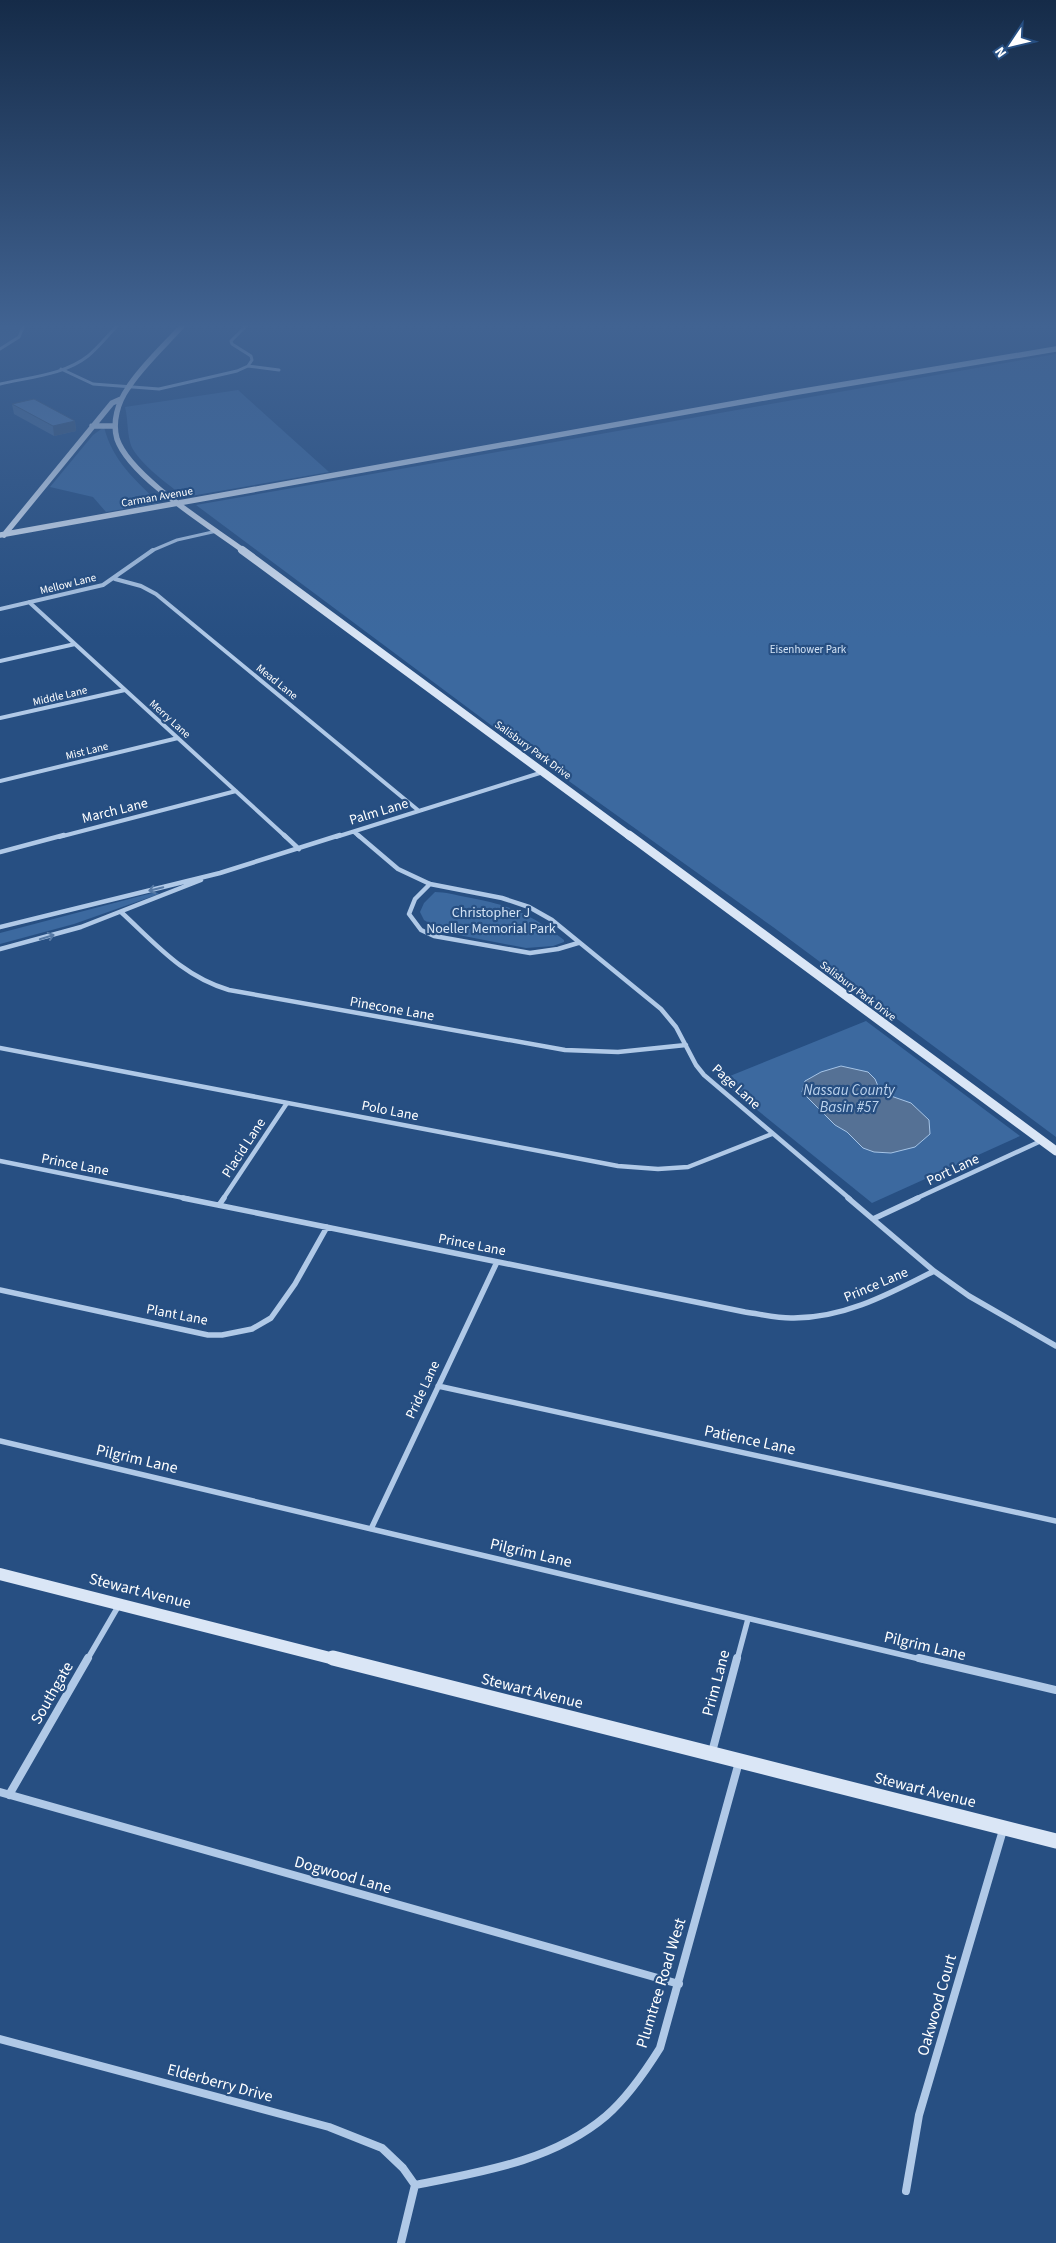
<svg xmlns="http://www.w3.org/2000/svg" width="1056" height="2243" viewBox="0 0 1056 2243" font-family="'Source Sans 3',sans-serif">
<rect width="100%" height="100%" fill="#274f82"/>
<path fill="#3c699f" d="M 0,325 L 24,325 L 25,326 C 21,338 10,343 0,349 Z
M 1056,354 L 1056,1137 L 773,927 L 503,734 L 196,505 Z
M 238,390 L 329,472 L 185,497 C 171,487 133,459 130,442 C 127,431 128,419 125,407 Z
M 104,427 C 112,460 135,480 159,503 L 106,512 L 93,497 L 50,487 L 93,435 Z
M 156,892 L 159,894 L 74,924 L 0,944 L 0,933 Z
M 435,892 C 445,892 456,895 466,897 C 510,905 529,913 564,940 L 564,942 L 553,946 L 526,948 L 443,932 L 424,920 L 420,912 L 424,903 Z
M 866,1021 L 1020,1136 L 872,1203 L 720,1080 Z"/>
<path fill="#557195" stroke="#a5c4e7" d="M 841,1066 L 868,1072 L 875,1079 L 878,1086 L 888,1095 L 911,1103 L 929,1120 L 930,1134 L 915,1147 L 891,1153 L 874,1152 L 863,1148 L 847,1132 L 835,1125 L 802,1092 L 805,1081 L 821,1072 Z"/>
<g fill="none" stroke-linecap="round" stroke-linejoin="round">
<path stroke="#b0c9e7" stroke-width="3" d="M 0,349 L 19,337 L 24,325
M 248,366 L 279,370
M 61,369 L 93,384 L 159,389 L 237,371 L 248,366 L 252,360 L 251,356 L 232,344 L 231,341 L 247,325
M 0,384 C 30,377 64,375 88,356 C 99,347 108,335 118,325
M 151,551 L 177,540 L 217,531"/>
<path stroke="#b0c9e7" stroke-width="4" d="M 115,579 L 141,586 L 156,594 L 419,811
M 29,602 L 286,837
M 0,609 L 103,585 L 153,550
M 0,661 L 75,644
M 0,718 L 125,690
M 0,781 L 178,738
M 354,832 L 360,837
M 59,837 L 236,791
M 336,837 L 543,772"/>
<path stroke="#b0c9e7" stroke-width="4.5" d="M 284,835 L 299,849
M 358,835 L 398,869 L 430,884 L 502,898 L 529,907 L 552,920 L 661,1009 L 676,1027 L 696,1065 L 704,1075 L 850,1199
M 0,852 L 64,835
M 430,884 L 415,899 L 409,914 L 421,930 L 434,936 L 530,953 L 558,949 L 578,943
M 121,912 C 156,944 182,976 229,990 L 565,1050 L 618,1052 L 686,1045
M 0,927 L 220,873 L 340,835
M 0,949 L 81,927 L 201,880
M 0,1048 L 618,1166 L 658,1169 L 688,1167 L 772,1134
M 0,1161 L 189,1199
M 223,1199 L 287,1103
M 915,1199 L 1041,1141"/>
<path stroke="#b0c9e7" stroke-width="5.5" d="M 183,1198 L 745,1312 C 760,1314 776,1318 791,1318 C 843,1319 889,1294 934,1271
M 848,1198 L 934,1271 L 969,1296 L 1056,1346
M 219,1205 L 224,1198
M 873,1219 L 918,1198
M 0,1290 L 208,1335 L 222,1335 L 252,1329 L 271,1318 L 295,1284 L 327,1227
M 438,1386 L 1056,1521
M 0,1441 L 924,1660
M 371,1529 L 497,1262
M 87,1660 L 119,1605
M 737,1660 L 748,1619"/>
<path stroke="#b0c9e7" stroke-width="8" d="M 919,1658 L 1056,1690
M 712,1752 L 737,1658
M 0,1792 L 679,1984
M 9,1795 L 88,1658
M 0,2039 L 329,2127 L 382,2148 L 403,2168 L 415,2185
M 415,2185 C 481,2172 553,2161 606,2116 C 628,2097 645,2072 660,2048 L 739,1762
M 906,2191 L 919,2115 L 1003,1830
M 401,2243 L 415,2185"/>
<path stroke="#dae6f6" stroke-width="5.5" d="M 183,325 C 167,343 140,368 128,388 C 118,402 112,422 117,439 C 130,477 210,526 244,551
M 92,426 L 115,426
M 0,535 L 792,393 L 1056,349
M 4,535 L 112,403 L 121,399"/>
<path stroke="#dae6f6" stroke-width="8" d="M 242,550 L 631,837"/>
<path stroke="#dae6f6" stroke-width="9" d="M 629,835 L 1056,1151"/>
<path stroke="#dae6f6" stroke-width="12" d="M 0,1574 L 338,1660"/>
<path stroke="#dae6f6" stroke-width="15" d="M 333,1658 L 1056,1841"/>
</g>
<path fill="#486a94" d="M 12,404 L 75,421 L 76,431 L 54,436 L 14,414 Z"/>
<path fill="#3b5678" d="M 75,421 L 76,431 L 54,436 L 53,426 Z"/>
<path fill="#547bac" stroke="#3b5678" d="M 34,399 L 75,421 L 53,426 L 12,404 Z"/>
<defs><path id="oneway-shaft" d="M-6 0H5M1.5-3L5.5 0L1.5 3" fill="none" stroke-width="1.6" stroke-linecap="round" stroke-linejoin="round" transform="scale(1.25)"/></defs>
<g stroke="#577aa5">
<use href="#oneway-shaft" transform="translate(156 889) rotate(166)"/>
<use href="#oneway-shaft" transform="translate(47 937) rotate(-17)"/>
</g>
<linearGradient id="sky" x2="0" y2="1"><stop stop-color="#152b48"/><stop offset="0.51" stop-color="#416392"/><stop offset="1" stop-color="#416392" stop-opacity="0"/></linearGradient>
<rect width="1056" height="639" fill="url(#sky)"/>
<g text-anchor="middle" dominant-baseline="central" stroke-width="4.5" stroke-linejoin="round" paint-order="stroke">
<g font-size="11" fill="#fff" stroke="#274f82">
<text transform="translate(157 497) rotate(-10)">Carman Avenue</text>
<text transform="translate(68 584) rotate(-14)">Mellow Lane</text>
<text transform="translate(277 682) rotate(39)">Mead Lane</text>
<text transform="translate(60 696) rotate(-13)">Middle Lane</text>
<text transform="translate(170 719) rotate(42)">Merry Lane</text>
<text transform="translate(533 750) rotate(36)">Salisbury Park Drive</text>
<text transform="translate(87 751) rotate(-14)">Mist Lane</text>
<text transform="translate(858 991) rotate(37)">Salisbury Park Drive</text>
</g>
<g font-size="11" fill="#d3e3f5" stroke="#274f82">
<text x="808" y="649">Eisenhower Park</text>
</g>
<g font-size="14" fill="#fff" stroke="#274f82">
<text transform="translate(115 811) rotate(-14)">March Lane</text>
<text transform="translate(379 812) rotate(-17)">Palm Lane</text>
<text transform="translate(392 1009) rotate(10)">Pinecone Lane</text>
<text transform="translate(736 1087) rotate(42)">Page Lane</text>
<text transform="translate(390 1111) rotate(11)">Polo Lane</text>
<text transform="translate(244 1148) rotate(-57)">Placid Lane</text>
<text transform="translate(75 1165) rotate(11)">Prince Lane</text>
<text transform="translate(953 1170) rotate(-25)">Port Lane</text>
<text transform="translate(472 1245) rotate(11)">Prince Lane</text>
<text transform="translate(876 1285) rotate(-23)">Prince Lane</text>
<text transform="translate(177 1315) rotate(11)">Plant Lane</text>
<text transform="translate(423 1390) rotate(-65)">Pride Lane</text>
</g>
<g font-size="14" fill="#d3e3f5" stroke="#274f82">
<text x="491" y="913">Christopher J<tspan x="491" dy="16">Noeller Memorial Park</tspan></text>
</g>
<g font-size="15" font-style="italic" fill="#bcd3ee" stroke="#274f82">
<text x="849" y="1090">Nassau County<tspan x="849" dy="17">Basin #57</tspan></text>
</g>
<g font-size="16" fill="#fff" stroke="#274f82">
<text transform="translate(750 1440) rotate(12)">Patience Lane</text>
<text transform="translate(137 1459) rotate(13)">Pilgrim Lane</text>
<text transform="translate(531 1553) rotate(13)">Pilgrim Lane</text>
<text transform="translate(140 1591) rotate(14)">Stewart Avenue</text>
<text transform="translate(925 1646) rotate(13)">Pilgrim Lane</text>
<text transform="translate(716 1683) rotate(-75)">Prim Lane</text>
<text transform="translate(532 1691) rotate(14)">Stewart Avenue</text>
<text transform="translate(52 1693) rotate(-60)">Southgate</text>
<text transform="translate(925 1790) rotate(14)">Stewart Avenue</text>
<text transform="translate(343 1875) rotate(16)">Dogwood Lane</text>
<text transform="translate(661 1983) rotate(-73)">Plumtree Road West</text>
<text transform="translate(937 2005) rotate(-74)">Oakwood Court</text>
<text transform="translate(220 2083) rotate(15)">Elderberry Drive</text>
</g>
</g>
<g transform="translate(1011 45) rotate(235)" stroke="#274f82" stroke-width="4" paint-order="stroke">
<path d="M0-4L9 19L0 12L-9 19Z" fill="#ffffff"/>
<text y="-8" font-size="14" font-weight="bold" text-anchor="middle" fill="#ffffff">N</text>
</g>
</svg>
